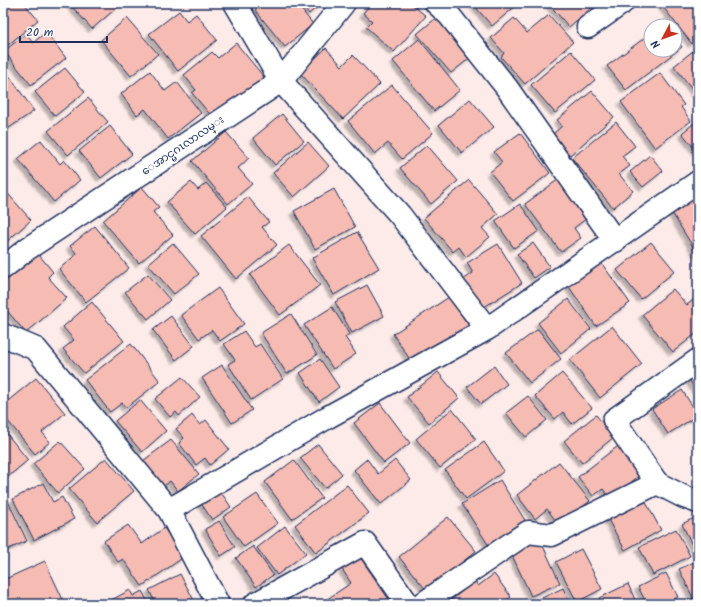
<svg xmlns="http://www.w3.org/2000/svg" width="701" height="607" viewBox="0 0 701 607" font-family="Kalam,'Noto Sans Myanmar',sans-serif">
<defs>
<filter id="shadow"><feDropShadow dx="-3.5" dy="3.5" stdDeviation="1" flood-color="#0004"/></filter>
</defs>
<rect width="100%" height="100%" fill="#fcebe8"/>
<filter id="ink" filterUnits="userSpaceOnUse"><feTurbulence type="fractalNoise" baseFrequency=".025" numOctaves="2"/><feDisplacementMap in="SourceGraphic" scale="8" xChannelSelector="R" yChannelSelector="G"/><feConvolveMatrix kernelMatrix="1 2 1 2 8 2 1 2 1" color-interpolation-filters="sRGB"/></filter>
<g filter="url(#ink)">
<path fill="#f6bbb3" stroke="#1b2f5e" filter="url(#shadow)" d="M 3,3 L 24,3 L 38,20 L 3,49 Z
M 69,3 L 122,3 L 92,29 Z
M 264,3 L 296,3 L 313,24 L 285,47 L 255,10 Z
M 301,3 L 322,3 L 309,14 Z
M 372,3 L 410,3 L 426,16 L 394,52 L 366,27 L 372,21 L 363,13 Z
M 472,3 L 519,3 L 492,26 Z
M 548,3 L 597,3 L 569,27 Z
M 660,3 L 698,3 L 698,39 L 692,44 Z
M 179,11 L 187,21 L 196,14 L 217,40 L 178,71 L 149,34 Z
M 549,15 L 573,42 L 525,84 L 501,57 L 504,53 L 491,38 L 514,18 L 527,33 Z
M 127,18 L 158,54 L 131,76 L 101,40 Z
M 436,18 L 470,58 L 451,73 L 417,34 Z
M 46,32 L 66,58 L 31,85 L 4,51 L 26,34 L 33,43 Z
M 651,33 L 651,50 L 675,50 L 675,37 L 682,47 L 626,90 L 607,66 Z
M 419,39 L 460,90 L 434,111 L 393,61 Z
M 236,43 L 264,77 L 214,119 L 192,93 L 196,90 L 184,75 L 212,52 L 218,58 Z
M 698,47 L 698,96 L 674,66 Z
M 326,48 L 342,66 L 353,55 L 380,84 L 343,119 L 300,73 Z
M 571,51 L 595,80 L 555,113 L 531,85 Z
M 3,67 L 34,111 L 3,132 Z
M 65,68 L 85,92 L 55,116 L 35,92 Z
M 150,71 L 165,91 L 177,82 L 201,113 L 168,139 L 145,109 L 137,115 L 121,94 Z
M 660,73 L 684,105 L 681,107 L 691,121 L 655,148 L 621,102 Z
M 392,85 L 433,133 L 402,159 L 388,143 L 375,154 L 348,121 Z
M 592,91 L 614,117 L 570,155 L 552,135 L 562,126 L 557,120 Z
M 88,98 L 108,122 L 68,155 L 48,131 Z
M 470,99 L 494,127 L 462,153 L 439,125 Z
M 282,114 L 304,141 L 275,165 L 253,138 Z
M 698,120 L 698,153 L 682,133 Z
M 616,122 L 635,146 L 622,156 L 630,166 L 619,174 L 633,191 L 613,208 L 572,158 Z
M 110,126 L 132,154 L 101,178 L 79,151 Z
M 226,132 L 249,158 L 238,168 L 252,184 L 228,204 L 192,161 Z
M 520,133 L 550,173 L 513,201 L 490,172 L 502,162 L 494,152 Z
M 41,140 L 60,164 L 64,160 L 80,180 L 54,202 L 18,159 Z
M 308,142 L 329,166 L 294,197 L 273,173 Z
M 427,145 L 458,181 L 431,204 L 400,168 Z
M 650,155 L 663,171 L 643,187 L 630,172 Z
M 563,176 L 591,215 L 574,228 L 581,238 L 561,252 L 525,204 Z
M 469,180 L 498,214 L 482,228 L 490,237 L 466,257 L 459,247 L 453,252 L 424,218 Z
M 191,182 L 198,190 L 206,183 L 227,207 L 195,234 L 167,202 Z
M 142,187 L 159,207 L 153,212 L 173,235 L 139,263 L 103,221 Z
M 3,188 L 31,220 L 3,245 Z
M 334,189 L 355,227 L 315,249 L 294,211 Z
M 698,195 L 698,255 L 671,211 Z
M 248,197 L 269,222 L 262,227 L 277,245 L 236,279 L 201,236 Z
M 520,204 L 539,231 L 514,248 L 495,221 Z
M 95,226 L 129,268 L 86,302 L 59,269 L 77,254 L 70,246 Z
M 357,232 L 379,268 L 334,295 L 312,258 Z
M 651,242 L 675,271 L 641,299 L 617,270 Z
M 173,243 L 199,274 L 174,294 L 148,264 Z
M 533,243 L 550,267 L 534,278 L 517,254 Z
M 498,244 L 522,283 L 481,309 L 463,280 L 473,273 L 467,263 Z
M 289,245 L 320,285 L 280,315 L 250,275 Z
M 35,250 L 53,272 L 48,277 L 67,298 L 26,333 L 3,306 L 8,302 L 3,296 L 3,278 Z
M 600,261 L 630,303 L 596,326 L 567,284 Z
M 148,274 L 170,300 L 148,319 L 125,292 Z
M 367,285 L 384,316 L 352,333 L 335,302 Z
M 218,288 L 244,324 L 220,341 L 212,330 L 199,339 L 181,315 Z
M 673,289 L 687,305 L 698,296 L 698,332 L 673,352 L 642,315 Z
M 449,297 L 469,326 L 413,364 L 393,334 Z
M 568,299 L 591,329 L 561,353 L 538,323 Z
M 92,302 L 124,341 L 84,373 L 63,349 L 74,340 L 63,327 Z
M 332,307 L 349,334 L 345,337 L 356,354 L 333,369 L 304,325 Z
M 291,314 L 317,355 L 287,374 L 261,333 Z
M 171,316 L 194,346 L 176,360 L 153,330 Z
M 612,326 L 642,364 L 600,398 L 570,360 Z
M 538,329 L 561,359 L 530,383 L 506,353 Z
M 244,331 L 255,347 L 260,344 L 283,379 L 251,400 L 228,364 L 235,360 L 224,344 Z
M 131,344 L 160,381 L 126,408 L 122,403 L 110,412 L 85,380 Z
M 320,359 L 339,387 L 319,402 L 300,373 Z
M 222,365 L 252,410 L 232,423 L 202,378 Z
M 494,366 L 507,384 L 481,404 L 467,387 Z
M 698,369 L 698,393 L 687,376 Z
M 438,372 L 459,398 L 429,423 L 407,397 Z
M 562,373 L 592,408 L 572,424 L 563,412 L 555,419 L 535,396 Z
M 182,377 L 200,397 L 179,416 L 176,412 L 170,417 L 155,399 Z
M 36,378 L 65,413 L 42,432 L 50,442 L 35,454 L 3,415 L 3,405 Z
M 682,390 L 698,415 L 668,434 L 652,409 Z
M 528,396 L 547,420 L 526,437 L 506,413 Z
M 140,400 L 166,431 L 142,452 L 115,421 Z
M 380,403 L 410,443 L 384,463 L 354,423 Z
M 452,409 L 476,439 L 440,468 L 416,439 Z
M 192,415 L 200,425 L 206,420 L 229,449 L 210,465 L 205,458 L 196,465 L 179,443 L 184,438 L 176,429 Z
M 596,415 L 614,437 L 582,463 L 564,441 Z
M 3,429 L 28,460 L 3,481 Z
M 171,440 L 199,474 L 178,491 L 170,481 L 163,487 L 143,461 Z
M 60,441 L 85,469 L 58,493 L 33,464 Z
M 484,442 L 504,471 L 466,499 L 445,470 Z
M 318,444 L 342,474 L 325,488 L 300,458 Z
M 618,446 L 641,474 L 611,499 L 603,489 L 593,496 L 578,477 Z
M 106,458 L 134,491 L 97,522 L 69,489 Z
M 367,459 L 378,474 L 395,460 L 411,480 L 381,504 L 354,470 Z
M 294,460 L 322,498 L 292,519 L 265,482 Z
M 559,462 L 590,501 L 559,525 L 547,509 L 535,519 L 517,495 Z
M 500,480 L 528,525 L 491,549 L 462,504 Z
M 43,483 L 53,502 L 62,497 L 74,519 L 34,540 L 13,499 Z
M 347,485 L 369,513 L 316,553 L 295,525 Z
M 218,488 L 231,507 L 212,520 L 199,500 Z
M 257,494 L 278,523 L 244,547 L 223,517 Z
M 5,495 L 27,541 L 4,551 L 3,496 Z
M 643,497 L 661,530 L 625,550 L 606,516 Z
M 698,516 L 698,555 L 697,555 L 682,524 Z
M 448,517 L 476,551 L 427,591 L 399,557 Z
M 219,521 L 235,547 L 221,556 L 205,529 Z
M 128,525 L 142,544 L 164,528 L 184,557 L 142,586 L 123,559 L 118,562 L 104,541 Z
M 285,526 L 306,553 L 277,575 L 257,548 Z
M 676,529 L 690,556 L 653,575 L 639,547 Z
M 539,537 L 560,583 L 531,596 L 510,551 Z
M 253,546 L 273,575 L 256,587 L 236,558 Z
M 581,549 L 602,589 L 577,602 L 556,562 Z
M 360,557 L 392,604 L 320,604 L 351,583 L 342,569 Z
M 698,560 L 698,604 L 696,604 L 679,569 Z
M 45,561 L 65,604 L 9,604 L 3,591 L 3,580 Z
M 666,573 L 678,597 L 663,604 L 647,604 L 638,587 Z
M 180,574 L 196,604 L 156,604 L 149,590 Z
M 494,574 L 511,597 L 501,604 L 452,604 L 450,601 L 475,581 L 478,586 Z
M 628,584 L 637,604 L 602,604 L 599,598 Z
M 563,588 L 570,604 L 529,604 Z
M 130,590 L 133,596 L 142,591 L 149,604 L 104,604 Z"/>
<g fill="none" stroke-linecap="round" stroke-linejoin="round">
<defs>
<path id="minor" d="M 235,3 L 281,81 L 400,215 L 487,329
M 436,3 L 449,15 L 507,88 L 615,241
M 588,27 L 622,3
M 3,268 L 27,249 L 281,81 L 344,3
M 3,335 L 36,349 L 169,510 L 218,604
M 657,483 L 684,497 L 698,502
M 169,510 L 328,417 L 487,329 L 698,182
M 255,604 L 365,543 L 408,604
M 422,604 L 528,532 L 552,535 L 657,483 L 614,420 L 698,360"/>
</defs>
<use href="#minor" stroke="#1b2f5e" stroke-width="25"/>
<use href="#minor" stroke="#fff" stroke-width="22"/>
</g>
</g>
<g text-anchor="middle" dominant-baseline="central" stroke-width="4" stroke-linejoin="round" paint-order="stroke">
<g font-size="11" fill="#1b2f5e" stroke="#fff">
<text transform="translate(183 146) rotate(-34)">ေအာင္မဂၤလာလမ္း</text>
</g>
</g>
<rect width="701" height="607" fill="none" stroke="#fff" stroke-width="16"/>
<rect x="8" y="8" width="685" height="591" fill="none" stroke="#1b2f5e" stroke-width="1.5" filter="url(#ink)"/>
<g transform="translate(663 38) rotate(229)"><circle r="19" fill="#ffffff" stroke="#a4acbf"/>
<path d="M0-3L7 15L0 10L-7 15Z" fill="#c8321e"/>
<text y="-6" font-size="11" font-weight="bold" text-anchor="middle" fill="#1b2f5e">N</text>
</g>
<path d="M20 36v6h87v-6" fill="none" stroke="#1b2f5e" stroke-width="2"/>
<text x="26" y="36" font-size="12" fill="#1b2f5e" stroke="#ffffff" stroke-width="3" paint-order="stroke">20 m</text>
</svg>
